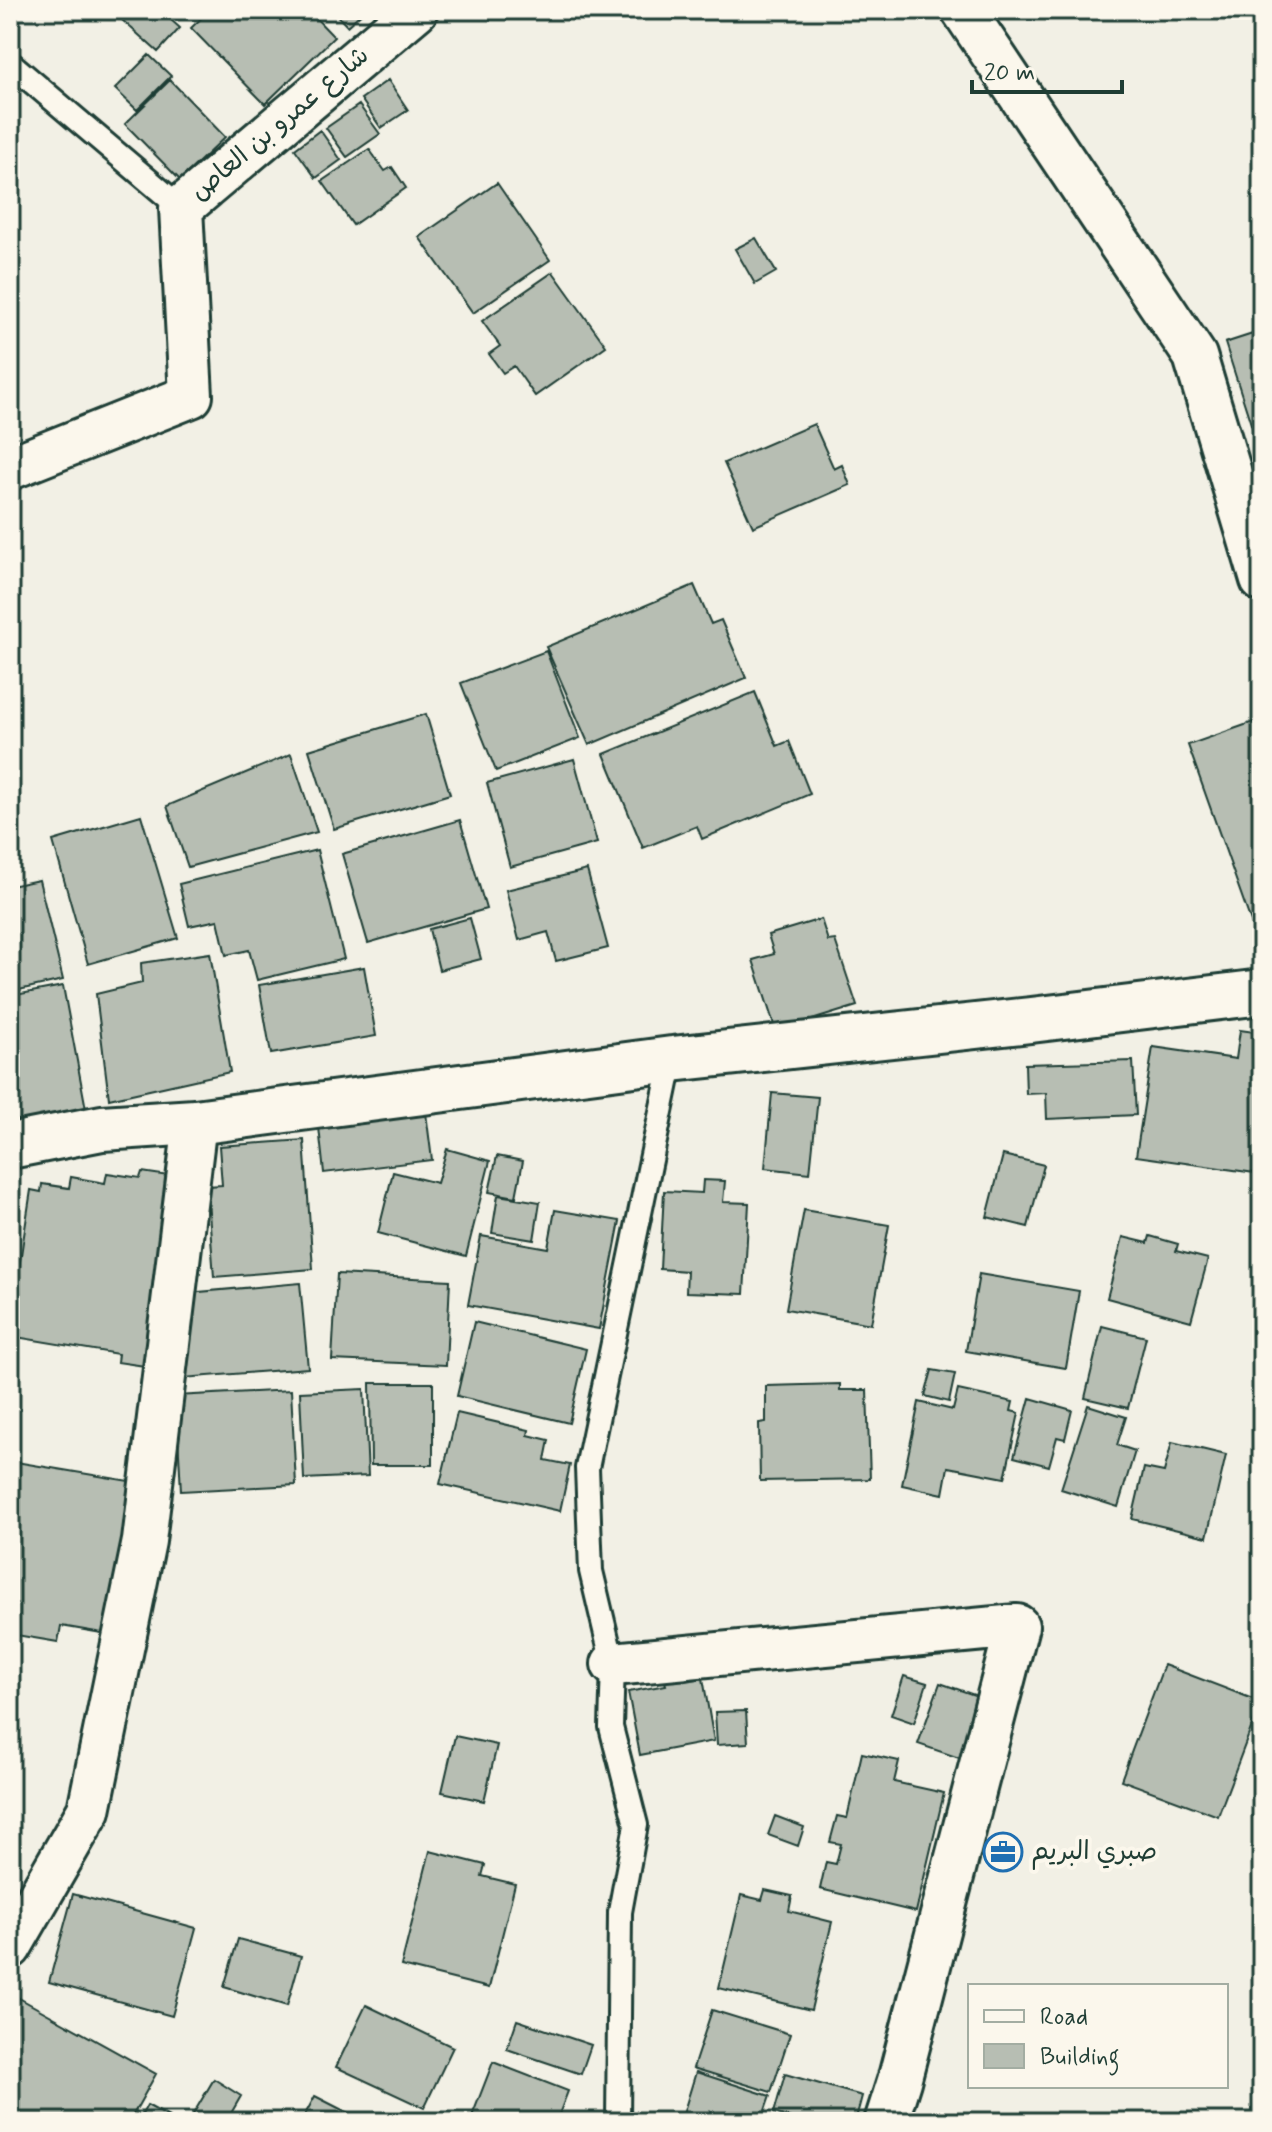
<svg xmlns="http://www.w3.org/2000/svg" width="1272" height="2132" viewBox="0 0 1272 2132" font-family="Mynerve,'Playpen Sans Arabic',sans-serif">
<rect width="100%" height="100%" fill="#f2f0e5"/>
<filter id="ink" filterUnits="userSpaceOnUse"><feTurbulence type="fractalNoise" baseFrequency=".0125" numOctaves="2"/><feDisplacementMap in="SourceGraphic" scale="16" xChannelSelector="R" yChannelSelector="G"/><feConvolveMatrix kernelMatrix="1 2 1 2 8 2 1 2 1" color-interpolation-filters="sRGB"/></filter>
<g filter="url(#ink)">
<path fill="#b7beb3" stroke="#1f3d34" stroke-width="2" d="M 113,10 L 160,10 L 180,28 L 158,52 L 112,11 Z
M 210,10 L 308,10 L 334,37 L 265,104 L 191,28 Z
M 332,10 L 365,10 L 347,26 Z
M 149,55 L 171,76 L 137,110 L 115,89 Z
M 170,80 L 225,137 L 180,180 L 125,124 Z
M 388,80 L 408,110 L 381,128 L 361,99 Z
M 359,105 L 380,134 L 347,157 L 326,128 Z
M 320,130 L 341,160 L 316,178 L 295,149 Z
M 369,149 L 385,171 L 392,167 L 406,188 L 353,225 L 322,181 Z
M 497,183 L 550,260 L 473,313 L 419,237 Z
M 756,238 L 776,272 L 755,284 L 735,249 Z
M 553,272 L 606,346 L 535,396 L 514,366 L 503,373 L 489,354 L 500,346 L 482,321 Z
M 1262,331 L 1262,448 L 1259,449 L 1225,343 Z
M 814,424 L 834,469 L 842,465 L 850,485 L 753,527 L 724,463 Z
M 694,585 L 711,624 L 721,620 L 746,678 L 589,745 L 546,647 Z
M 546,651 L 580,738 L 496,771 L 461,683 Z
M 755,692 L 777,746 L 789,741 L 810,794 L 702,839 L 697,826 L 643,848 L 604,754 Z
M 426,714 L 450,794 L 334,829 L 309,750 Z
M 1262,719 L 1262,953 L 1188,745 Z
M 291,754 L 317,832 L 188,867 L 167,806 Z
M 574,759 L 597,843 L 510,867 L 487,783 Z
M 141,815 L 178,938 L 88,964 L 53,841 Z
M 460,820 L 486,909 L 368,943 L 342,854 Z
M 317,850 L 344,959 L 257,980 L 249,950 L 226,955 L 218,920 L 189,926 L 179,884 Z
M 587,870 L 608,948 L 556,961 L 548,932 L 519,940 L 506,890 Z
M 39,880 L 63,980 L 10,992 L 10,886 Z
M 470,918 L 481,959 L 439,970 L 429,929 Z
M 821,919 L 828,941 L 835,940 L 857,1006 L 776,1031 L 753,960 L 774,954 L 768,935 Z
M 210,953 L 230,1072 L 109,1099 L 96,994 L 142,983 L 141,963 Z
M 364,967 L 376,1036 L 271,1054 L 259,985 Z
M 63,986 L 86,1109 L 10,1123 L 10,996 Z
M 1240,1030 L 1262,1033 L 1262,1174 L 1136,1156 L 1153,1047 L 1236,1059 Z
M 1133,1061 L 1136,1115 L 1047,1119 L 1046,1093 L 1026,1094 L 1025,1064 Z
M 772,1093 L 818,1097 L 810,1173 L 765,1168 Z
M 425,1105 L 432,1160 L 324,1173 L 318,1118 Z
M 304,1140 L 313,1269 L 214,1277 L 207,1186 L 222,1185 L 219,1146 Z
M 447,1149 L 490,1161 L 466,1256 L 378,1233 L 393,1172 L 437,1183 Z
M 1003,1155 L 1044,1165 L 1028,1227 L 987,1217 Z
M 497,1156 L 523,1161 L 516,1197 L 489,1192 Z
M 142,1172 L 182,1178 L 152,1367 L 117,1362 L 118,1354 L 10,1336 L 10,1326 L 31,1190 L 41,1192 L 42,1184 L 69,1188 L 71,1177 L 105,1183 L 107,1173 L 140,1178 Z
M 703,1180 L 725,1181 L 723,1202 L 749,1203 L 744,1294 L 686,1292 L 687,1271 L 660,1269 L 664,1191 L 702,1193 Z
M 498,1195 L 540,1202 L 534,1240 L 492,1233 Z
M 555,1210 L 620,1221 L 599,1329 L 468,1305 L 481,1236 L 548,1248 Z
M 804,1210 L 889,1225 L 871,1324 L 786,1309 Z
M 1150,1236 L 1178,1244 L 1176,1251 L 1208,1259 L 1191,1321 L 1107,1298 L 1123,1237 L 1148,1243 Z
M 337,1274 L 450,1280 L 446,1365 L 332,1360 Z
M 979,1274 L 1079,1291 L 1066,1368 L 966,1351 Z
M 300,1283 L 308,1368 L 183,1378 L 188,1293 Z
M 1262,1288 L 1262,1325 L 1252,1323 Z
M 474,1322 L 586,1349 L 569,1423 L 457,1396 Z
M 1102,1326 L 1146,1337 L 1128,1408 L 1085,1398 Z
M 10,1357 L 20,1358 L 12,1406 L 10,1405 Z
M 932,1370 L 955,1374 L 949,1402 L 925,1396 Z
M 370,1383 L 433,1383 L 433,1465 L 371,1465 Z
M 840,1384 L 840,1390 L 867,1390 L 870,1479 L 760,1481 L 759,1423 L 766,1422 L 766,1386 Z
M 364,1389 L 368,1476 L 304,1479 L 300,1392 Z
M 291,1390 L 296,1485 L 181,1491 L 176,1396 Z
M 958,1390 L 1013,1402 L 1011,1411 L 1019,1413 L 1005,1478 L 948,1467 L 943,1494 L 902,1485 L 919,1402 L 953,1410 Z
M 1030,1398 L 1072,1410 L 1065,1439 L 1057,1437 L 1049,1466 L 1014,1457 Z
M 1088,1405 L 1126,1417 L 1117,1445 L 1135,1451 L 1118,1507 L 1061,1489 Z
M 457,1413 L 529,1430 L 528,1435 L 549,1440 L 545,1460 L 570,1465 L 560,1511 L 440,1484 Z
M 1172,1442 L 1226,1455 L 1207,1537 L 1132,1519 L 1144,1468 L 1164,1472 Z
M 10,1461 L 135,1482 L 108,1634 L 61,1626 L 58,1642 L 10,1634 Z
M 1164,1665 L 1261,1702 L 1218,1816 L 1121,1780 Z
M 684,1671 L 685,1681 L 703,1678 L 714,1741 L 640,1755 L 628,1692 L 666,1685 L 663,1675 Z
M 904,1676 L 927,1683 L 914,1723 L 891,1715 Z
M 940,1683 L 986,1699 L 965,1760 L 918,1744 Z
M 746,1711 L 748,1743 L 717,1745 L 715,1712 Z
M 455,1736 L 497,1745 L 484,1801 L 442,1792 Z
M 862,1753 L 899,1761 L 894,1782 L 944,1793 L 916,1912 L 820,1889 L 826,1862 L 836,1864 L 841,1844 L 830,1842 L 837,1816 L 847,1818 Z
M 775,1816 L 804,1827 L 798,1846 L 768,1835 Z
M 430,1851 L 485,1865 L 482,1876 L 515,1884 L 489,1988 L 401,1966 Z
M 765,1890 L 792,1896 L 789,1911 L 832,1922 L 811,2010 L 719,1988 L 741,1895 L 762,1900 Z
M 73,1894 L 196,1928 L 172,2016 L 49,1982 Z
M 238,1939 L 301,1956 L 287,2006 L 224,1987 Z
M 10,1993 L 156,2074 L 129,2122 L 17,2122 L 10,2118 Z
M 366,2005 L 453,2047 L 424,2108 L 336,2067 Z
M 712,2010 L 790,2034 L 771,2092 L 693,2068 Z
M 517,2020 L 591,2045 L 581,2074 L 507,2049 Z
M 493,2062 L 568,2091 L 556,2122 L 480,2122 L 471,2119 Z
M 696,2072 L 770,2096 L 761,2122 L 681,2121 Z
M 785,2074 L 862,2096 L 855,2122 L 805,2122 L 774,2113 Z
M 214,2079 L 241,2096 L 226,2122 L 191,2122 L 189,2121 Z
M 315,2096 L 366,2122 L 301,2122 Z
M 147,2105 L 178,2122 L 138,2122 Z"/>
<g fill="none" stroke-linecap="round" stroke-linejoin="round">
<defs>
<path id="service" d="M 10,63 L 181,208
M 618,2122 L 620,1912 L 636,1825 L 611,1727 L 613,1664 L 591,1571 L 587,1468 L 672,1059"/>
<path id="minor" d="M 963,10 L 1195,356 L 1262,580
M 10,468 L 191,396 L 181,208 L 416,10
M 613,1664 L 1017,1626 L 899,2081 L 886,2122
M 10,1947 L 89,1810 L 144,1541 L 195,1122"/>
<path id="tertiary" d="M 10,1146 L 102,1128 L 195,1122 L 672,1059 L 1031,1020 L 1262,992"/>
</defs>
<use href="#service" stroke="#1f3d34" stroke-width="28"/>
<use href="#minor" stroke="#1f3d34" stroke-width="48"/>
<use href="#tertiary" stroke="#1f3d34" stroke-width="50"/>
<use href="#service" stroke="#fbf7ec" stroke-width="22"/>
<use href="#minor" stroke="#fbf7ec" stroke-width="42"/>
<use href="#tertiary" stroke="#fbf7ec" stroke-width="44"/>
</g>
</g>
<defs>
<symbol id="office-ring" viewBox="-11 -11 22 22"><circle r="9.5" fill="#fbf7ec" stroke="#1f6fb2" stroke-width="1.5"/><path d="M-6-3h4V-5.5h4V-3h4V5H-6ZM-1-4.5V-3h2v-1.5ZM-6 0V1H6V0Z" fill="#1f6fb2"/></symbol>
</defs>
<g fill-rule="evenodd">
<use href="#office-ring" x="981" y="1830" width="44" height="44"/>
</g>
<g text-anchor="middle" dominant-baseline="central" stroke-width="8" stroke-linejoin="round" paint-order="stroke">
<g font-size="26" fill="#1f3d34" stroke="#fbf7ec">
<text transform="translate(280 124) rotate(-40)">شارع عمرو بن العاص</text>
</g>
<g font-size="26" fill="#1f3d34" stroke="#fbf7ec" text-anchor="start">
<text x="1031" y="1852">صبري البريم</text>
</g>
</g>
<rect width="1272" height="2132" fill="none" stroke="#fbf7ec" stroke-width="40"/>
<rect x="20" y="20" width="1232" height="2092" fill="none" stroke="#1f3d34" stroke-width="3" filter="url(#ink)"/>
<rect x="968" y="1984" width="260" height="104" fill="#fbf7ec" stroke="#a3ada2" stroke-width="2"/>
<rect x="984" y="2010" width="40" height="12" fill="#fbf7ec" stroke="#a3ada2" stroke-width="2"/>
<text x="1040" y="2024" font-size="24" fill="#1f3d34">Road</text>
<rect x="984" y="2044" width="40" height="24" fill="#b7beb3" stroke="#a3ada2" stroke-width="2"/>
<text x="1040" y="2064" font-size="24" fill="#1f3d34">Building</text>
<path d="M972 80v12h150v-12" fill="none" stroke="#1f3d34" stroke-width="4"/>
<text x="984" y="80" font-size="24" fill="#1f3d34" stroke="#fbf7ec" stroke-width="6" paint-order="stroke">20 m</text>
</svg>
